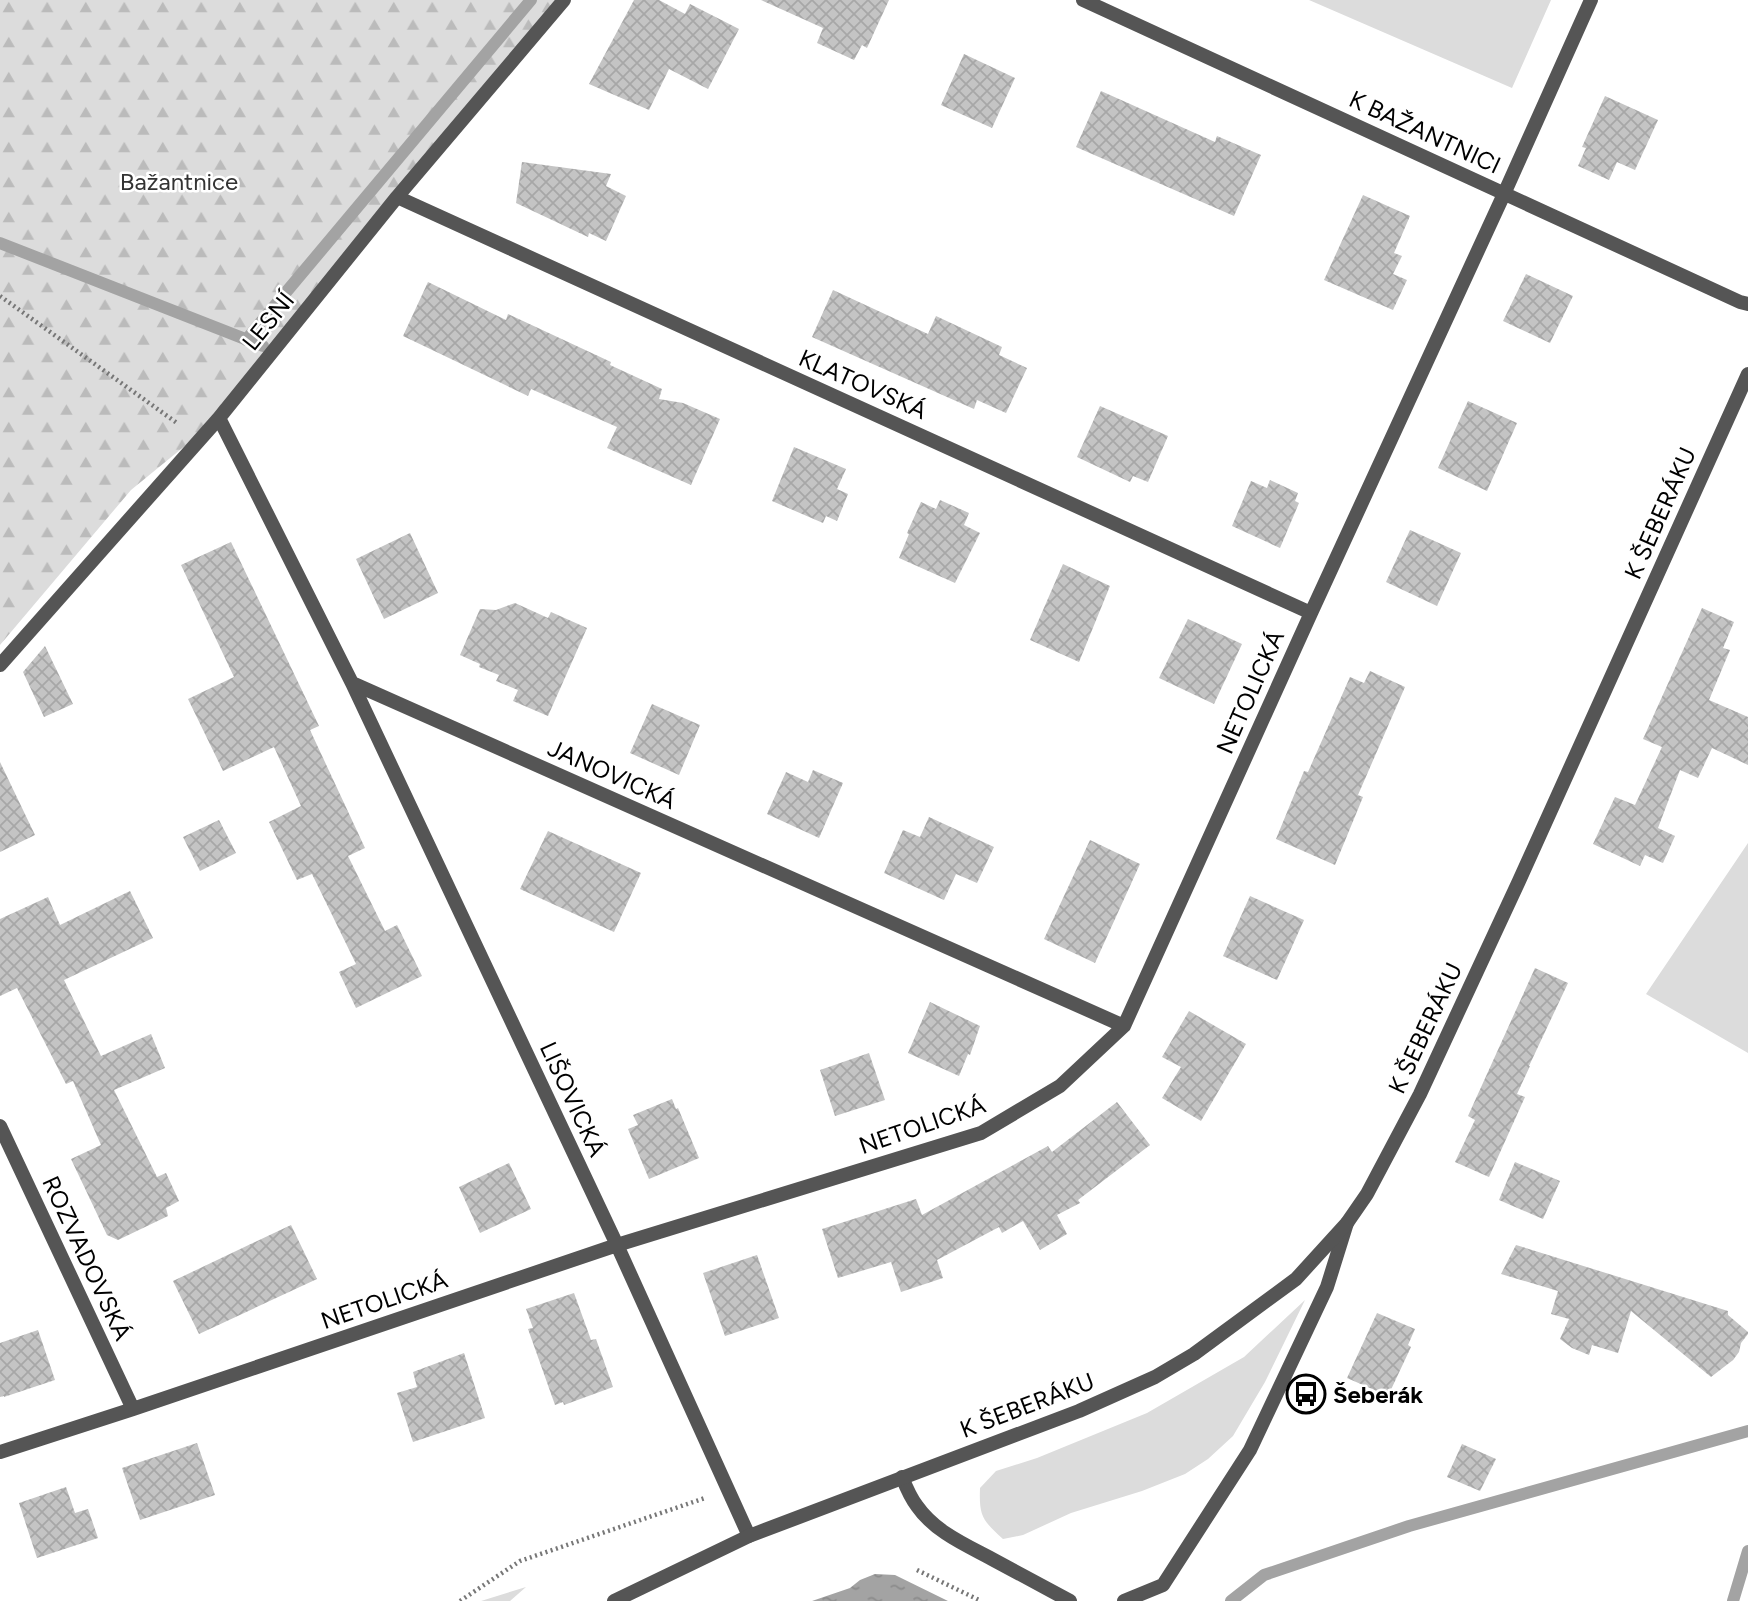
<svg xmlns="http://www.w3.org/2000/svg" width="1748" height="1601" viewBox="0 0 1748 1601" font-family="Figtree,sans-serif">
<defs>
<pattern id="forest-firs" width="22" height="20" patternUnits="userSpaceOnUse" patternTransform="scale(1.75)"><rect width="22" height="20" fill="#dcdcdc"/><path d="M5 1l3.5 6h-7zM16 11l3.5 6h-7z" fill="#bbb"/></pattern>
<pattern id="water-ripples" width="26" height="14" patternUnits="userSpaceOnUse" patternTransform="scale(1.75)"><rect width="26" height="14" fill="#a3a3a3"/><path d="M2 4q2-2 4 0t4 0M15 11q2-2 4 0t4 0" fill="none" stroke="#8b8b8b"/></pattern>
<pattern id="building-cross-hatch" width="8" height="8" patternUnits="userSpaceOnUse" patternTransform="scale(1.75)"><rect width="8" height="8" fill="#c4c4c4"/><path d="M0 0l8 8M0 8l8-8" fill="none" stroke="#a7a7a7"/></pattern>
</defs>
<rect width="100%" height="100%" fill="#fff"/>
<path fill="#dcdcdc" d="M 1309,0 L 1551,0 L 1512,88 Z
M 1748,843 L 1748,1053 L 1646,994 Z
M 1305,1300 L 1265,1382 L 1233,1436 L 1208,1459 L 1185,1474 L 1142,1491 L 1071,1513 L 1023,1535 L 1003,1539 C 982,1520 979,1516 980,1488 L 996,1471 L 1037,1458 L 1147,1413 L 1244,1357 Z
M 526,1587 L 510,1601 L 481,1601 Z"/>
<path fill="url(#forest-firs)" d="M 0,0 L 564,0 L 219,418 L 131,490 L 0,645 Z"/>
<path fill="url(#water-ripples)" d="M 875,1574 L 895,1575 L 948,1601 L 812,1601 L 850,1588 L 860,1580 Z"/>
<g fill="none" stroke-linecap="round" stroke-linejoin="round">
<path stroke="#a3a3a3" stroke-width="12" d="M 0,243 L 263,346
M 246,340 L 531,0
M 1231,1601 L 1264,1575 L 1409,1526 L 1748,1431
M 1733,1601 L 1748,1551"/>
</g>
<path fill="url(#building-cross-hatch)" d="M 634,0 L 659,0 L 685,14 L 690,4 L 739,29 L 708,89 L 669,69 L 649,110 L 589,84 Z
M 761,0 L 889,0 L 867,48 L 862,45 L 854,60 L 817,43 L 823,28 Z
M 964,54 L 1015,78 L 992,128 L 941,105 Z
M 1101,91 L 1215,142 L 1217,136 L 1261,155 L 1234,216 L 1076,147 Z
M 1605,96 L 1658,120 L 1635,170 L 1617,162 L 1609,180 L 1578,166 L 1586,148 L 1582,147 Z
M 522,162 L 611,174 L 606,186 L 626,196 L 606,241 L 589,233 L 588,237 L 516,203 Z
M 1363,195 L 1410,216 L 1394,253 L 1402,256 L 1393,274 L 1407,280 L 1393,310 L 1324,280 Z
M 1526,274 L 1573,296 L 1550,343 L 1503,321 Z
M 428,282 L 506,320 L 508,314 L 611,362 L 610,365 L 662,389 L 659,399 L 683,403 L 720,419 L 691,485 L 607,448 L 617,427 L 531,389 L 528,396 L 403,336 Z
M 833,290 L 928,334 L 936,316 L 1002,347 L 999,355 L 1027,368 L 1006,413 L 977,400 L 974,409 L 812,337 Z
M 1468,401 L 1517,423 L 1487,491 L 1438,468 Z
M 1100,406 L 1168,436 L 1148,482 L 1133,476 L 1130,482 L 1077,457 Z
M 794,447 L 846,469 L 837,489 L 848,494 L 837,521 L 826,516 L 823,523 L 772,501 Z
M 1270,480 L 1298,493 L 1295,501 L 1299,503 L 1280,548 L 1232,526 L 1251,481 L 1267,488 Z
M 940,500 L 969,513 L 964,525 L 980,533 L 955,583 L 899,558 L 909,534 L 907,533 L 921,502 L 936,509 Z
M 1410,530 L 1461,553 L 1437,606 L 1386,582 Z
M 410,533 L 438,593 L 384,619 L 356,559 Z
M 231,542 L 319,726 L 310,730 L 365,848 L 348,856 L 385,931 L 397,925 L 422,976 L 356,1008 L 339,972 L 356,964 L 312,874 L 297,880 L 269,822 L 301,806 L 274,747 L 223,771 L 188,699 L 234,677 L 181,565 Z
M 1063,564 L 1110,586 L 1079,662 L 1030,640 Z
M 515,603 L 548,618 L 551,612 L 587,628 L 548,716 L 513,701 L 518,690 L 496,681 L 499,675 L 479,667 L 480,664 L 460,655 L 480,609 L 496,610 Z
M 1702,608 L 1734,622 L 1723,648 L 1730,650 L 1709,700 L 1748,717 L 1748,765 L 1712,748 L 1698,778 L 1680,770 L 1658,828 L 1675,836 L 1663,863 L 1645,855 L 1640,866 L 1593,844 L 1615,797 L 1635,805 L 1662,747 L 1643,739 Z
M 1188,619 L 1242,644 L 1214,704 L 1159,678 Z
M 45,646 L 73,704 L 44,717 L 23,672 Z
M 1370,671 L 1405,687 L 1358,795 L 1363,797 L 1335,865 L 1276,839 L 1304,771 L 1308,772 L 1350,677 L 1364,683 Z
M 652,704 L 700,725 L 679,775 L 630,753 Z
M 0,762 L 35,835 L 0,852 Z
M 813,770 L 843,783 L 819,838 L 767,814 L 786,772 L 808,782 Z
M 929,817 L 994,847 L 977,883 L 956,874 L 944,900 L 884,873 L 903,830 L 920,837 Z
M 219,820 L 236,853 L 200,871 L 183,837 Z
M 548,831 L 641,873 L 614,932 L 520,889 Z
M 1090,840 L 1140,864 L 1095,963 L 1044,939 Z
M 130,891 L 153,938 L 64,980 L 101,1056 L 151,1034 L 165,1068 L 114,1090 L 157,1177 L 166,1173 L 179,1201 L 166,1208 L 168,1216 L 118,1240 L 107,1235 L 71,1159 L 101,1145 L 73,1081 L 66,1084 L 17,988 L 0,996 L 0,919 L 48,897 L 60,925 Z
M 1250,896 L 1304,920 L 1277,980 L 1223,956 Z
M 1535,968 L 1568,983 L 1529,1066 L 1530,1066 L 1517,1094 L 1525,1097 L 1489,1177 L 1455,1162 L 1475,1120 L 1468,1116 Z
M 930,1002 L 980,1026 L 970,1055 L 968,1054 L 959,1076 L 908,1053 Z
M 1189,1011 L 1246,1044 L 1201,1121 L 1162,1098 L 1181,1067 L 1162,1057 Z
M 869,1053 L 885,1100 L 835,1116 L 820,1070 Z
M 672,1099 L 676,1109 L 678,1108 L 699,1158 L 649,1179 L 628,1129 L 638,1125 L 633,1115 Z
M 1117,1102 L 1150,1145 L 1078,1200 L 1080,1203 L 1057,1215 L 1067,1234 L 1040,1250 L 1023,1221 L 1002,1233 L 999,1227 L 937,1260 L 943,1278 L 901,1292 L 891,1262 L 838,1278 L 822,1229 L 916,1199 L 922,1215 L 1048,1146 L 1052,1152 Z
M 1515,1162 L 1560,1181 L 1543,1219 L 1499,1200 Z
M 509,1163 L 531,1209 L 480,1233 L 459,1187 Z
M 291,1225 L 317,1279 L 199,1334 L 173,1281 Z
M 1516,1245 L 1728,1311 L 1728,1315 L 1748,1332 L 1748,1334 L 1741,1343 L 1739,1352 L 1733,1360 L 1711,1377 L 1631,1311 L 1618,1353 L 1592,1345 L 1589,1355 L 1572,1348 L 1560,1339 L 1569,1319 L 1551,1314 L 1558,1291 L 1501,1274 Z
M 757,1255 L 779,1318 L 725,1336 L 703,1273 Z
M 574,1293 L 591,1340 L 596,1339 L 613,1387 L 564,1405 L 563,1402 L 555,1405 L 528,1329 L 533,1328 L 526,1309 Z
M 1377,1313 L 1415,1329 L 1408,1345 L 1411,1347 L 1388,1396 L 1347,1378 Z
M 38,1330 L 55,1380 L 4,1397 L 4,1396 L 0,1397 L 0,1343 Z
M 464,1353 L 485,1418 L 413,1442 L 397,1393 L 417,1387 L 413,1372 Z
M 197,1443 L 215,1495 L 140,1520 L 122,1468 Z
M 1462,1444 L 1496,1459 L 1480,1491 L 1447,1477 Z
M 66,1487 L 75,1513 L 88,1509 L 98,1538 L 37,1558 L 19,1503 Z"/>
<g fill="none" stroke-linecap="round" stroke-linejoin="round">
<path stroke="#777" stroke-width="4.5" stroke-dasharray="2 3.5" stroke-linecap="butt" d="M 0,296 L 177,423
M 917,1570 L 981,1601
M 460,1601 L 520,1561 L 705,1498"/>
<path stroke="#555" stroke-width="14" d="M 1124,1601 L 1163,1585 L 1250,1450 L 1327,1287 L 1347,1223"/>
<path stroke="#555" stroke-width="14" d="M 1083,0 L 1740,302 L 1748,304
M 397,197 L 1311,613
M 219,418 L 352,683 L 617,1245 L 749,1536
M 0,665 L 219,418 L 397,197 L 564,0
M 352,683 L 1124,1026
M 0,1126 L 133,1409
M 0,1452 L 133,1409 L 617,1245 L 981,1133 L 1060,1086 L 1124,1026 L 1311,613 L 1504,194 L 1591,0
M 902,1477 C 906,1487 910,1497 917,1506 C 935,1532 966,1545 992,1559 C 1018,1573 1044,1587 1070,1601"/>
<path stroke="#555" stroke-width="14" d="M 614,1601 L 749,1536 L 1079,1411 L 1155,1377 L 1194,1354 L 1296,1279 L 1347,1223 L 1367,1194 L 1420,1094 L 1519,881 L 1748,374"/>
</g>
<defs>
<symbol id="bus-ring" viewBox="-11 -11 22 22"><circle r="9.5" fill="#fff" stroke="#000" stroke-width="1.5"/><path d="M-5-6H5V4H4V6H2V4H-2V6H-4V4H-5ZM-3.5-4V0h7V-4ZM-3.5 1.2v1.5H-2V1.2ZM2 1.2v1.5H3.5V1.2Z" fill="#000"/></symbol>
</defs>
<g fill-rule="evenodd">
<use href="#bus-ring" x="1284" y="1372" width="44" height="44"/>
</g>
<g text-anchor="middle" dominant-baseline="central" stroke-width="5" stroke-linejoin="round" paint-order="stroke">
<g font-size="24" fill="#000" stroke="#fff">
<text transform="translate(1425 132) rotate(25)">K BAŽANTNICI</text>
<text transform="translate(268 321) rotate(-51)">LESNÍ</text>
<text transform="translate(863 384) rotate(24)">KLATOVSKÁ</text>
<text transform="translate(1660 513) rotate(-66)">K ŠEBERÁKU</text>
<text transform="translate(1250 692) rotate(-66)">NETOLICKÁ</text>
<text transform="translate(612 774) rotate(24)">JANOVICKÁ</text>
<text transform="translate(1425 1028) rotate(-65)">K ŠEBERÁKU</text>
<text transform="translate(573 1099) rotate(65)">LIŠOVICKÁ</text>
<text transform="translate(922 1125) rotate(-19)">NETOLICKÁ</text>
<text transform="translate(87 1258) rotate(65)">ROZVADOVSKÁ</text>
<text transform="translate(384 1300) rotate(-19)">NETOLICKÁ</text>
<text transform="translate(1027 1405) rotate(-21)">K ŠEBERÁKU</text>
</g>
<g font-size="24" fill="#333" stroke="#fff">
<text x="179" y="181">Bažantnice</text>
</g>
<g font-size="24" font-weight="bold" fill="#000" stroke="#fff" text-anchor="start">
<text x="1333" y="1394">Šeberák</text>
</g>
</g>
</svg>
